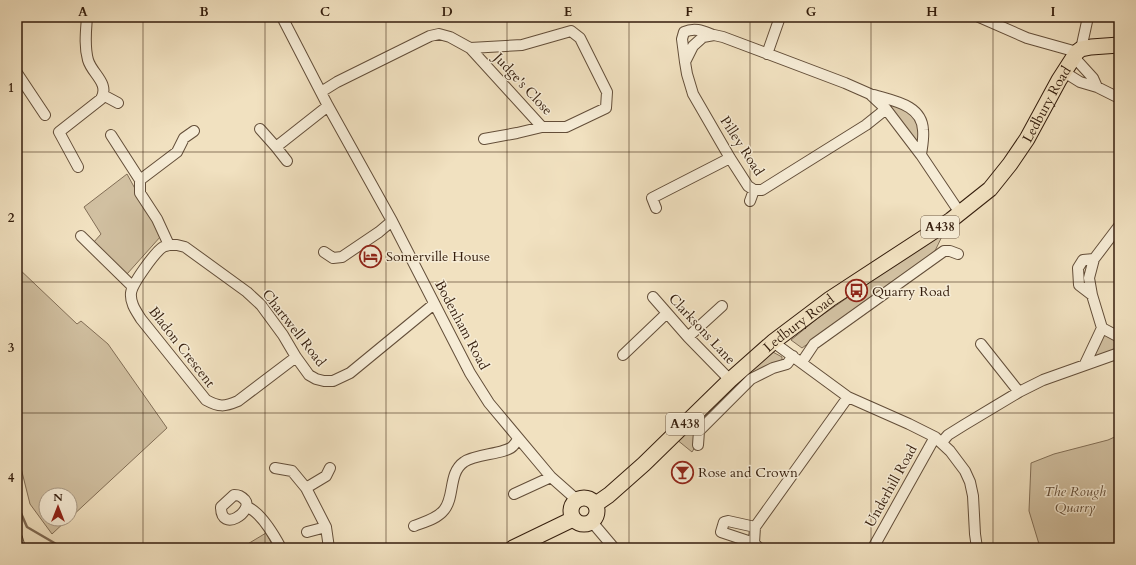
<svg xmlns="http://www.w3.org/2000/svg" width="1136" height="565" viewBox="0 0 1136 565" font-family="Cardo,serif">
<rect width="100%" height="100%" fill="#f1e1c0"/>
<filter id="stains"><feTurbulence type="fractalNoise" baseFrequency=".005" numOctaves="4"/><feColorMatrix values="0 0 0 0 .2 0 0 0 0 .09 0 0 0 0 .02 0 0 0 .5 -.17"/></filter>
<radialGradient id="worn" r=".72"><stop offset=".6" stop-color="#630" stop-opacity="0"/><stop offset="1" stop-color="#630" stop-opacity=".3"/></radialGradient>
<path fill="#d1c0a1" stroke="#826e56" d="M 880,102 L 899,102 L 921,121 L 921,155 Z
M 127,174 L 161,236 L 127,274 L 93,243 L 101,234 L 84,207 Z
M 945,230 L 934,253 L 802,348 L 791,340 L 818,318 Z
M 17,267 L 77,324 L 81,321 L 108,344 L 167,428 L 70,518 L 70,495 L 46,495 L 46,519 L 68,519 L 52,534 L 30,504 L 17,452 Z
M 1102,328 L 1119,337 L 1119,353 L 1085,364 Z
M 771,351 L 782,357 L 782,360 L 750,377 L 698,430 L 695,447 L 692,452 L 676,439 Z
M 1119,435 L 1119,548 L 1041,548 L 1039,544 L 1029,511 L 1031,463 L 1054,454 L 1108,440 Z
M 266,533 L 274,548 L 241,548 Z"/>
<g fill="none" stroke-linecap="round" stroke-linejoin="round">
<path stroke="#7f6a53" stroke-width="2.5" d="M 17,504 L 27,527 L 63,548"/>
<defs>
<path id="minor" d="M 282,17 L 328,106 L 392,221 L 470,373 L 489,403 L 551,477 L 577,500
M 979,17 L 1027,38 L 1077,52
M 1081,49 L 1088,17
M 767,54 L 780,17
M 1073,56 L 1093,78 L 1097,87
M 685,62 L 682,39 L 684,32 C 695,27 703,31 713,35
M 1064,72 L 1080,82 L 1097,87 L 1119,98
M 17,73 L 45,115
M 321,92 L 337,82 L 430,36 L 439,34 L 450,37 L 470,48 L 522,45 L 571,31 L 580,38 L 607,92 L 606,108 L 566,127 L 542,127 L 470,48
M 103,95 L 118,103
M 874,95 C 894,101 922,105 923,130 C 924,138 922,147 921,155
M 886,109 L 870,94 L 845,83 L 723,37 L 714,35 L 703,37 L 693,46 L 685,62 L 687,74 L 693,94 L 730,158 L 748,186 L 754,190 L 762,190 L 866,125 L 886,109 L 921,155 L 960,213
M 260,129 L 276,147 L 328,106
M 111,135 L 140,180 L 140,193 L 157,219 L 169,245 L 177,245 L 185,247 L 247,292 L 261,305 L 283,335 L 296,357 L 309,375 L 316,379 L 324,381 L 333,381 L 350,373 L 434,304
M 484,139 L 517,133 L 542,127
M 276,147 L 287,161
M 78,167 L 59,132 L 101,99 C 110,83 92,74 88,60 C 84,46 86,31 87,17
M 140,180 L 177,152 L 184,138 L 194,131
M 750,201 L 754,190
M 656,208 L 652,198 L 730,158
M 81,236 L 133,287
M 169,245 C 167,246 165,246 163,247 C 155,252 132,284 131,293 C 130,303 136,311 141,319 L 206,400 C 219,407 224,407 238,401 L 296,357
M 324,252 L 333,258 L 342,257 L 379,232 L 392,221
M 1092,295 L 1079,285 L 1078,268 L 1083,260 L 1094,259
M 653,297 L 688,337 L 730,380
M 1102,328 L 1119,337
M 688,337 L 722,306
M 773,342 L 848,397 L 909,424 L 935,437 L 950,451 L 965,471 L 970,482 L 973,496 L 975,534 L 977,548
M 981,344 L 1019,392
M 623,355 L 667,313
M 802,362 L 814,344 L 944,251 L 950,251 L 958,254
M 1085,364 L 1102,328 L 1092,295 L 1089,278 L 1094,259 L 1119,226
M 942,442 L 948,435 L 964,425 L 1019,392 L 1043,380 L 1119,353
M 698,445 L 699,431 L 751,379 L 773,368 L 787,364 L 793,356
M 275,468 L 292,471 L 306,488 L 326,527 L 329,548
M 306,488 L 326,476 L 330,468
M 514,494 L 551,477
M 234,495 C 239,495 241,496 245,500 C 254,511 221,534 221,507 Z
M 247,507 C 261,512 274,535 281,548
M 592,522 L 614,548
M 414,526 C 424,522 437,519 444,510 C 455,497 448,473 464,462 C 475,454 506,454 513,446 C 515,444 517,441 518,438
M 307,532 L 326,527
M 17,538 L 20,548
M 754,543 L 721,532 L 724,522 L 728,521 L 755,527
M 759,548 L 754,543 L 755,527 L 848,397
M 873,548 L 935,437"/>
<g id="highway">
<circle cx="584" cy="511" r="13"/>
<path id="s1" d="M 596,504 L 609,495 L 644,464 L 730,380 L 773,342 L 830,299 L 951,220 L 990,189 L 1010,164 L 1027,139 L 1059,80 L 1077,52 L 1081,49 L 1091,47 L 1119,45"/>
<path d="M 513,548 L 573,519"/>
</g>
</defs>
<use href="#minor" stroke="#634e39" stroke-width="12"/>
<use href="#highway" stroke="#341d0c" stroke-width="17"/>
<use href="#minor" stroke="#f6ecd6" stroke-width="10"/>
<use href="#highway" stroke="#f1e1c0" stroke-width="15"/>
</g>
<path fill="none" stroke="#341d0c" stroke-width="1" stroke-opacity="0.55" d="M 143,17 L 143,548M 265,17 L 265,548M 386,17 L 386,548M 507,17 L 507,548M 629,17 L 629,548M 750,17 L 750,548M 871,17 L 871,548M 993,17 L 993,548M 17,152 L 1119,152M 17,282 L 1119,282M 17,413 L 1119,413"/>
<defs>
<symbol id="hotel-ring" viewBox="-11 -11 22 22"><circle r="9.5" fill="#f6ecd6" stroke="#8f2418" stroke-width="1.5"/><path d="M-6-4.5h1.5V1H6V5H4.5V3h-9V5H-6ZM-4 0a1.8 1.8 0 1 1 3.6 0ZM.5 0V-2.5h3Q6-2.5 6 0Z" fill="#8f2418"/></symbol>
<symbol id="bus-ring" viewBox="-11 -11 22 22"><circle r="9.5" fill="#f6ecd6" stroke="#8f2418" stroke-width="1.5"/><path d="M-5-6H5V4H4V6H2V4H-2V6H-4V4H-5ZM-3.5-4V0h7V-4ZM-3.5 1.2v1.5H-2V1.2ZM2 1.2v1.5H3.5V1.2Z" fill="#8f2418"/></symbol>
<symbol id="bar-ring" viewBox="-11 -11 22 22"><circle r="9.5" fill="#f6ecd6" stroke="#8f2418" stroke-width="1.5"/><path d="M-6-5H6L.8 .8V4.5H3.5V6h-7V4.5H-.8V.8Z" fill="#8f2418"/></symbol>
</defs>
<g fill-rule="evenodd">
<use href="#hotel-ring" x="358" y="244" width="25" height="25"/>
<use href="#bus-ring" x="844" y="278" width="25" height="25"/>
<use href="#bar-ring" x="670" y="460" width="25" height="25"/>
</g>
<g text-anchor="middle" dominant-baseline="central" stroke-width="3" stroke-linejoin="round" paint-order="stroke">
<g fill="#f6ecd6" stroke="#6e5b49" stroke-width="1">
<rect x="921" y="216" width="38" height="22" rx="3"/>
<rect x="666" y="413" width="38" height="22" rx="3"/>
</g>
<g font-size="13" font-weight="bold" fill="#341d0c">
<text x="940" y="227">A438</text>
<text x="685" y="424">A438</text>
</g>
<g font-size="14" fill="#341d0c" stroke="#f6ecd6">
<text transform="translate(523 84) rotate(47)">Judge's Close</text>
<text stroke="none"><textPath href="#s1" startOffset="608">Ledbury Road</textPath></text>
<text transform="translate(742 146) rotate(57)">Pilley Road</text>
<text stroke="none"><textPath href="#s1" startOffset="272">Ledbury Road</textPath></text>
<text transform="translate(462 325) rotate(62)">Bodenham Road</text>
<text transform="translate(294 328) rotate(52)">Chartwell Road</text>
<text transform="translate(702 329) rotate(47)">Clarksons Lane</text>
<text transform="translate(182 347) rotate(52)">Bladon Crescent</text>
<text transform="translate(891 486) rotate(-61)">Underhill Road</text>
</g>
<g font-size="14" fill="#341d0c" stroke="#f6ecd6" text-anchor="start">
<text x="386" y="256">Somerville House</text>
<text x="872" y="291">Quarry Road</text>
<text x="698" y="472">Rose and Crown</text>
</g>
<g font-size="14" font-style="italic" fill="#634e39" stroke="#f6ecd6">
<text x="1075" y="491">The Rough<tspan x="1075" dy="16">Quarry</tspan></text>
</g>
</g>
<rect width="1136" height="565" fill="none" stroke="#f1e1c0" stroke-width="44"/>
<g transform="translate(58 507)"><circle r="19" fill="#f6ecd6" stroke="#a89985"/>
<path d="M0-3L7 15L0 10L-7 15Z" fill="#8f2418"/>
<text y="-6" font-size="11" font-weight="bold" text-anchor="middle" fill="#341d0c">N</text>
</g>
<rect x="22" y="22" width="1092" height="521" fill="none" stroke="#341d0c" stroke-width="1.5"/>
<g font-size="13" text-anchor="middle" font-weight="bold" fill="#341d0c">
<text x="83" y="16">A</text>
<text x="204" y="16">B</text>
<text x="325" y="16">C</text>
<text x="447" y="16">D</text>
<text x="568" y="16">E</text>
<text x="689" y="16">F</text>
<text x="811" y="16">G</text>
<text x="932" y="16">H</text>
<text x="1053" y="16">I</text>
<text x="11" y="92">1</text>
<text x="11" y="222">2</text>
<text x="11" y="352">3</text>
<text x="11" y="482">4</text>
</g>
<rect width="100%" height="100%" filter="url(#stains)"/>
<rect width="100%" height="100%" fill="url(#worn)"/>
</svg>
